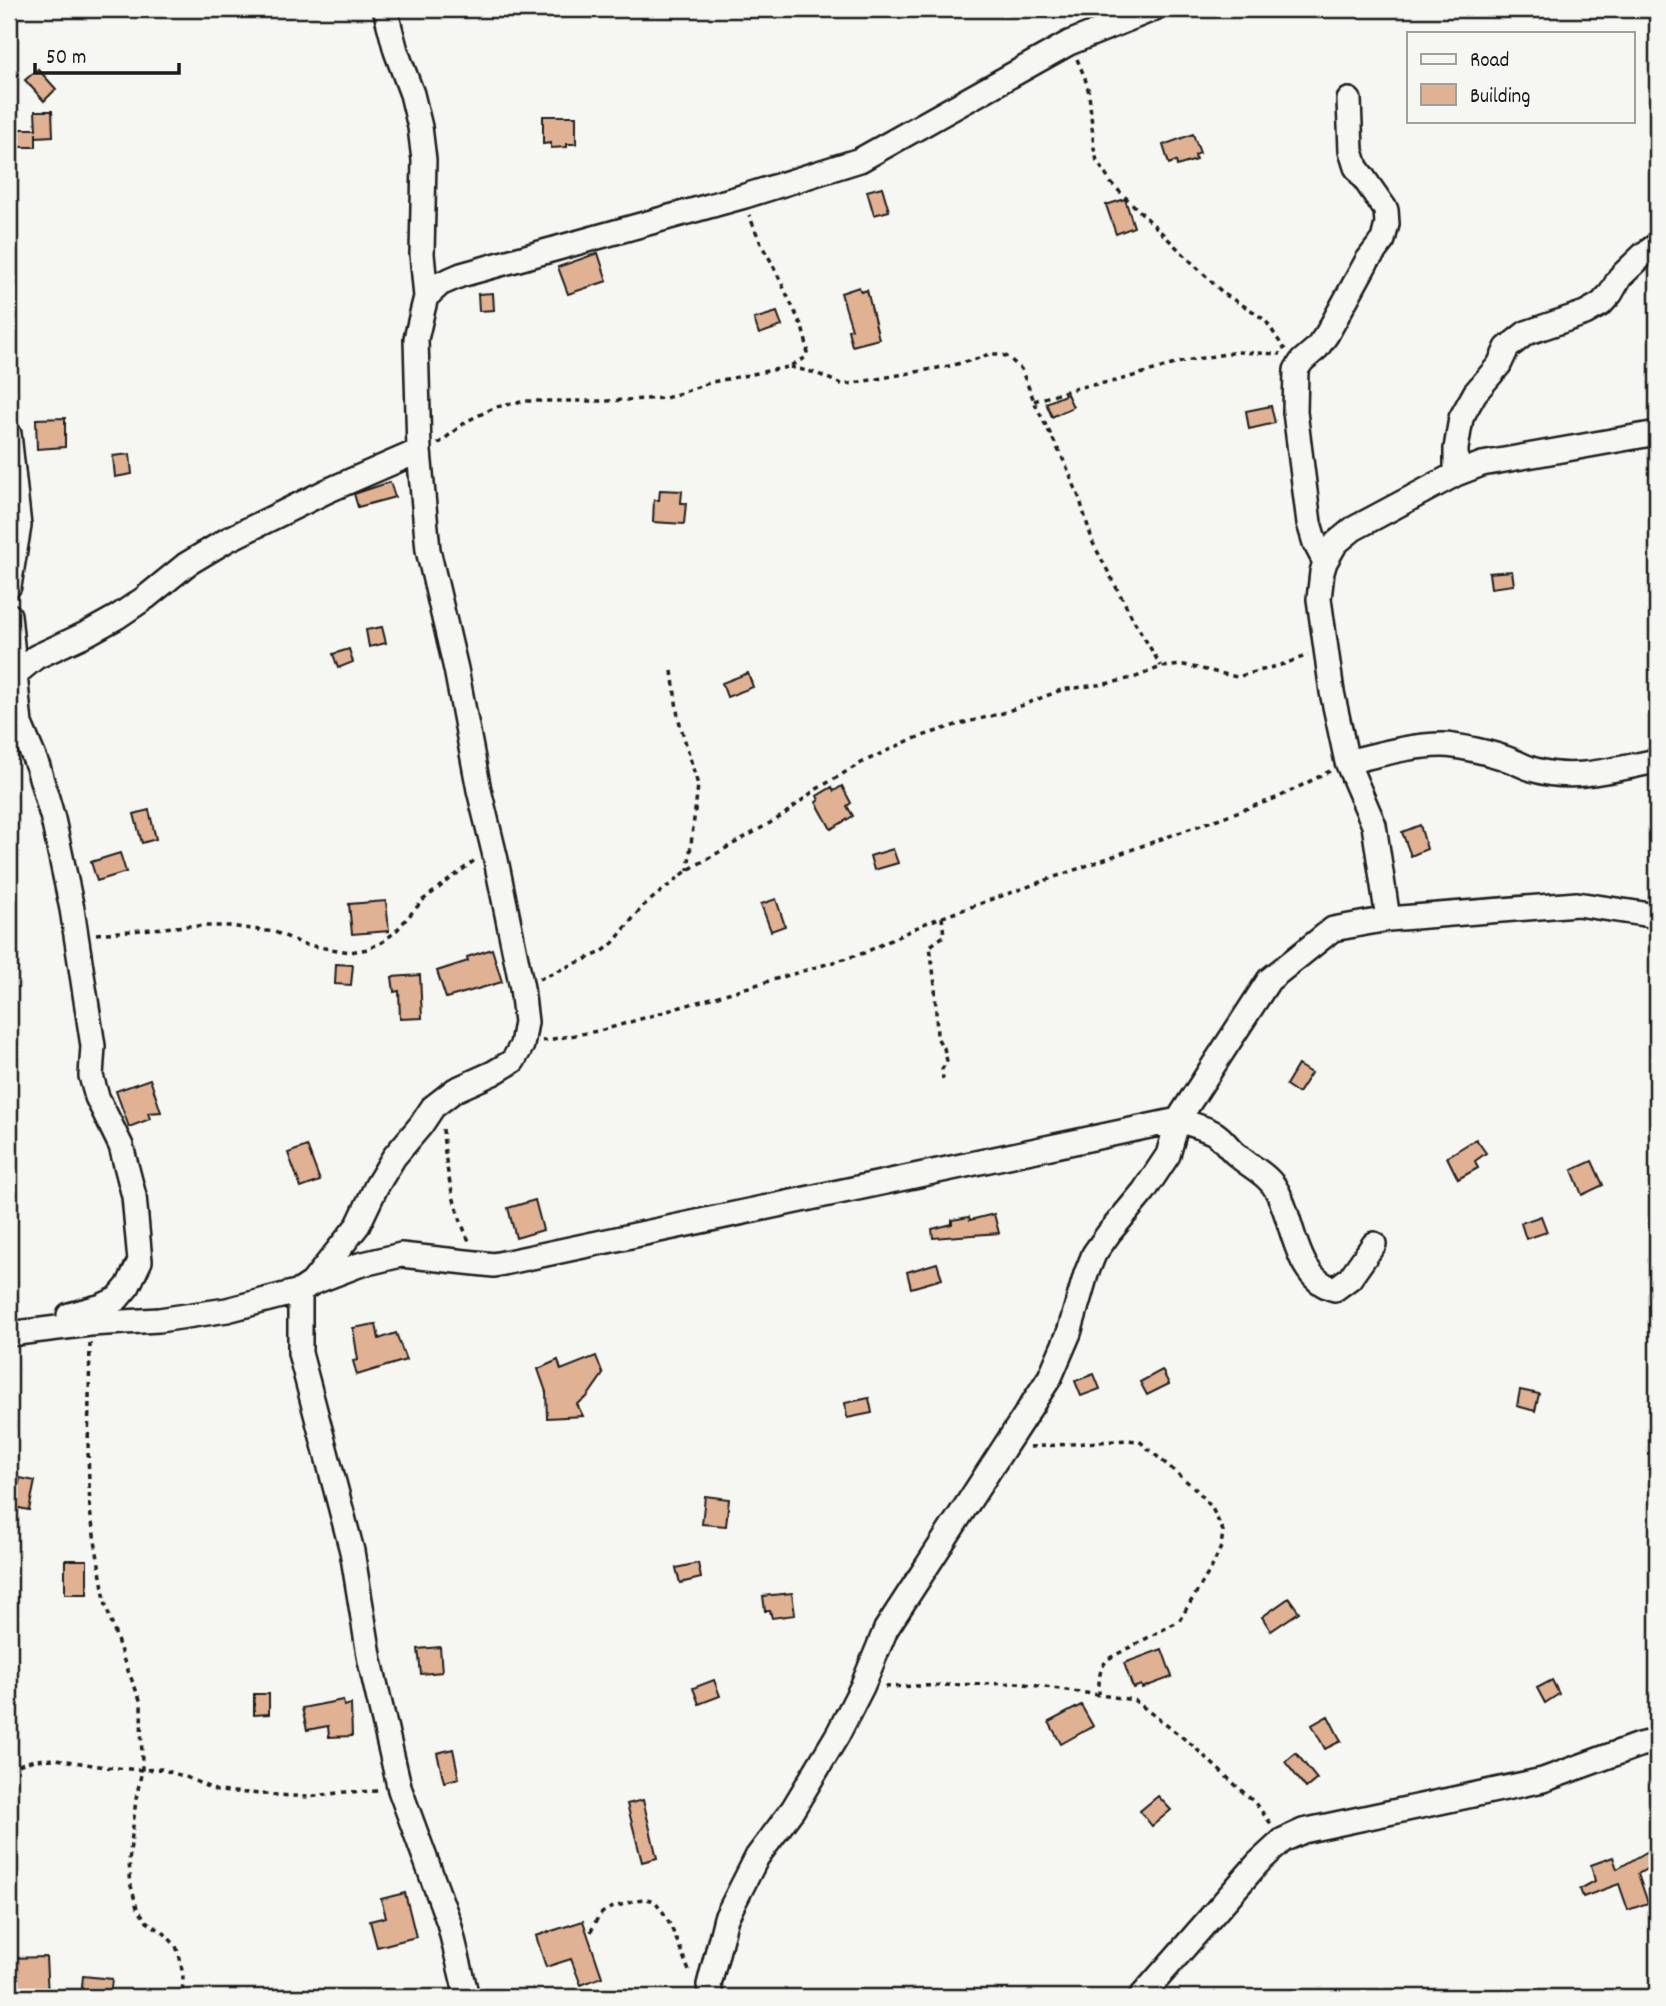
<svg xmlns="http://www.w3.org/2000/svg" width="1666" height="2006" viewBox="0 0 1666 2006" font-family="Dekko,sans-serif">
<rect width="100%" height="100%" fill="#f6f6f2"/>
<filter id="ink" filterUnits="userSpaceOnUse"><feTurbulence type="fractalNoise" baseFrequency=".0143" numOctaves="2"/><feDisplacementMap in="SourceGraphic" scale="14" xChannelSelector="R" yChannelSelector="G"/><feConvolveMatrix kernelMatrix="1 2 1 2 8 2 1 2 1" color-interpolation-filters="sRGB"/></filter>
<g filter="url(#ink)">
<path fill="#e1b193" stroke="#1c1c1c" stroke-width="2" d="M 38,69 L 56,89 L 44,101 L 25,80 Z
M 35,111 L 52,111 L 53,136 L 36,137 L 36,133 L 36,147 L 9,147 L 9,129 L 36,129 Z
M 543,116 L 576,116 L 576,144 L 567,144 L 567,147 L 551,148 L 551,143 L 543,144 Z
M 1193,134 L 1200,153 L 1195,155 L 1196,160 L 1177,166 L 1176,161 L 1169,164 L 1163,145 Z
M 882,187 L 889,211 L 874,215 L 867,191 Z
M 1125,199 L 1134,227 L 1116,234 L 1106,205 Z
M 598,253 L 607,281 L 568,294 L 558,267 Z
M 859,287 L 861,292 L 867,290 L 879,339 L 852,346 L 848,330 L 852,329 L 841,293 Z
M 493,293 L 494,310 L 479,311 L 478,294 Z
M 777,312 L 782,326 L 759,334 L 754,319 Z
M 1067,394 L 1073,407 L 1052,417 L 1046,403 Z
M 1271,406 L 1275,423 L 1249,429 L 1246,411 Z
M 65,418 L 65,447 L 37,449 L 36,419 Z
M 130,454 L 132,474 L 115,477 L 113,456 Z
M 390,482 L 395,497 L 358,507 L 354,494 Z
M 660,490 L 682,491 L 681,503 L 686,503 L 684,524 L 653,522 L 654,500 L 659,500 Z
M 1512,571 L 1514,585 L 1491,588 L 1489,573 Z
M 382,627 L 386,643 L 369,647 L 366,630 Z
M 349,649 L 353,662 L 338,668 L 333,654 Z
M 748,673 L 753,687 L 727,697 L 722,683 Z
M 842,786 L 851,803 L 847,806 L 853,816 L 831,829 L 816,802 L 819,800 L 817,796 L 832,787 L 834,791 Z
M 149,810 L 156,839 L 142,843 L 134,814 Z
M 1420,825 L 1427,849 L 1411,856 L 1402,832 Z
M 893,849 L 898,863 L 874,870 L 870,856 Z
M 120,853 L 126,872 L 97,881 L 91,862 Z
M 776,899 L 785,926 L 771,931 L 761,904 Z
M 386,901 L 389,931 L 352,934 L 349,904 Z
M 492,949 L 502,982 L 446,998 L 437,971 L 468,961 L 467,957 Z
M 336,964 L 353,965 L 351,985 L 335,984 Z
M 420,975 L 422,1018 L 400,1019 L 399,991 L 394,992 L 392,977 Z
M 1298,1065 L 1311,1073 L 1298,1093 L 1286,1085 Z
M 150,1079 L 161,1112 L 148,1113 L 150,1119 L 129,1127 L 116,1091 Z
M 1476,1139 L 1486,1153 L 1475,1161 L 1478,1168 L 1458,1179 L 1447,1157 Z
M 307,1146 L 320,1181 L 301,1188 L 288,1153 Z
M 1592,1161 L 1603,1185 L 1582,1195 L 1572,1170 Z
M 535,1200 L 543,1230 L 516,1238 L 508,1208 Z
M 994,1214 L 999,1233 L 933,1238 L 932,1229 L 952,1224 L 952,1220 L 969,1217 L 970,1220 Z
M 1541,1216 L 1547,1232 L 1526,1239 L 1521,1223 Z
M 937,1263 L 942,1279 L 911,1288 L 907,1272 Z
M 376,1324 L 379,1339 L 396,1333 L 406,1360 L 357,1375 L 353,1361 L 358,1360 L 353,1328 Z
M 596,1356 L 603,1374 L 587,1397 L 577,1404 L 583,1416 L 547,1418 L 546,1392 L 538,1369 L 558,1360 L 561,1370 Z
M 1162,1370 L 1169,1384 L 1147,1395 L 1140,1382 Z
M 1094,1374 L 1100,1389 L 1081,1396 L 1075,1381 Z
M 1520,1390 L 1539,1394 L 1535,1411 L 1517,1406 Z
M 869,1398 L 872,1413 L 847,1418 L 845,1403 Z
M 20,1478 L 35,1481 L 29,1510 L 14,1507 Z
M 705,1496 L 729,1499 L 726,1526 L 702,1524 Z
M 65,1560 L 87,1560 L 87,1594 L 65,1594 Z
M 698,1563 L 701,1578 L 680,1583 L 676,1568 Z
M 792,1593 L 795,1615 L 772,1618 L 770,1611 L 765,1611 L 763,1596 Z
M 1289,1598 L 1299,1612 L 1271,1631 L 1262,1617 Z
M 440,1647 L 442,1672 L 421,1674 L 418,1649 Z
M 1162,1649 L 1172,1677 L 1142,1688 L 1141,1685 L 1133,1688 L 1124,1663 Z
M 714,1680 L 720,1696 L 699,1704 L 693,1688 Z
M 1552,1680 L 1559,1694 L 1545,1703 L 1537,1688 Z
M 254,1694 L 269,1694 L 269,1714 L 254,1715 Z
M 343,1700 L 344,1706 L 351,1704 L 352,1736 L 329,1737 L 328,1726 L 307,1730 L 302,1708 Z
M 1081,1705 L 1093,1726 L 1061,1744 L 1049,1722 Z
M 1328,1716 L 1341,1741 L 1325,1749 L 1312,1725 Z
M 453,1749 L 459,1778 L 444,1782 L 437,1753 Z
M 1296,1753 L 1317,1779 L 1306,1788 L 1285,1762 Z
M 1158,1796 L 1171,1810 L 1152,1826 L 1140,1811 Z
M 643,1800 L 657,1858 L 642,1862 L 627,1804 Z
M 1657,1846 L 1657,1863 L 1638,1874 L 1648,1903 L 1628,1910 L 1619,1884 L 1583,1897 L 1580,1889 L 1595,1881 L 1591,1865 L 1613,1857 L 1617,1869 Z
M 405,1893 L 416,1937 L 377,1947 L 370,1921 L 386,1917 L 381,1899 Z
M 583,1921 L 602,1977 L 581,1985 L 571,1959 L 546,1967 L 536,1936 Z
M 46,1957 L 48,1996 L 9,1992 L 9,1958 Z
M 83,1976 L 112,1979 L 110,1997 L 81,1997 Z"/>
<g fill="none" stroke-linecap="round" stroke-linejoin="round">
<defs>
<path id="street" d="M 385,9 L 396,51 L 412,94 L 420,127 L 424,160 L 422,254 L 426,297
M 9,434 L 19,526 L 9,586
M 1456,474 L 1456,449 L 1461,418 L 1475,393 L 1499,365 L 1507,348 L 1526,333 L 1585,313 L 1601,304 L 1611,293 L 1620,277 L 1643,255 L 1657,245
M 1325,562 L 1315,543 L 1309,523 L 1295,412 L 1296,370 L 1302,361 L 1317,348 L 1327,334 L 1367,261 L 1383,240 L 1387,224 L 1386,210 L 1356,167 L 1351,151 L 1349,100
M 9,615 L 20,724 L 38,767 L 53,819 L 72,909 L 93,1046 L 91,1076 L 97,1097 L 121,1146 L 134,1196 L 140,1261 L 128,1286 L 117,1299 L 102,1306 L 69,1315
M 14,675 L 36,657 L 90,632 L 117,617 L 145,598 L 187,564 L 227,540 L 327,491 L 419,451
M 1347,762 C 1378,755 1410,745 1442,745 C 1458,745 1495,754 1510,760 C 1518,763 1527,768 1535,770 C 1574,782 1619,768 1657,761
M 1388,919 L 1374,825 L 1347,762 L 1332,692 L 1319,599 L 1322,572 L 1325,562 L 1336,543 L 1353,529 L 1456,474 L 1482,464 L 1657,433
M 312,1283 L 358,1225 L 376,1187 L 394,1157 L 421,1125 L 433,1107 L 455,1090 L 493,1073 L 513,1061 L 522,1045 L 526,1022 L 522,988 L 496,860 L 479,790 L 456,669 L 428,550 L 419,451 L 416,339 L 422,313 L 426,297 L 440,284 L 461,275 L 745,196 L 860,160 L 1069,43 L 1153,9
M 300,1291 L 300,1353 L 352,1551 L 370,1661 L 400,1790 L 449,1923 L 467,1997
M 9,1334 L 90,1324 L 159,1320 L 227,1310 L 300,1291 L 312,1283 L 359,1265 L 401,1255 L 494,1265 L 1178,1120 L 1269,980 L 1333,929 L 1388,919 L 1577,904 L 1657,916
M 711,1997 L 709,1985 L 726,1918 L 757,1857 L 793,1809 L 838,1734 L 862,1687 L 886,1629 L 1050,1377 L 1069,1333 L 1086,1274 L 1094,1254 L 1109,1233 L 1144,1191 L 1168,1155 L 1178,1120 C 1190,1124 1203,1127 1214,1133 C 1223,1138 1229,1149 1237,1155 C 1250,1167 1269,1175 1277,1191 C 1294,1221 1295,1280 1335,1289 L 1350,1278 L 1374,1244
M 1141,1997 L 1258,1863 L 1283,1840 L 1303,1831 L 1543,1780 L 1639,1745 L 1657,1741"/>
</defs>
<use href="#street" stroke="#1c1c1c" stroke-width="28"/>
<path stroke="#1c1c1c" stroke-width="3.5" stroke-dasharray="5 5" stroke-linecap="butt" d="M 1077,59 L 1085,78 L 1089,93 L 1094,148 L 1097,161 L 1111,183 L 1224,294 L 1254,312 L 1266,321 L 1285,350
M 790,367 L 816,373 L 843,385 L 949,366 L 976,359 L 989,354 L 1000,354 L 1008,357 L 1021,369 L 1037,408 L 1065,463 L 1079,497 L 1093,543 L 1133,619 L 1161,666
M 1034,401 L 1080,387 L 1116,381 L 1185,361 L 1237,352 L 1281,354
M 438,444 L 467,421 L 496,407 L 526,401 L 607,401 L 666,398 L 712,382 L 788,367 L 805,358 L 808,349 L 802,327 L 772,263 L 762,246 L 749,215
M 672,671 L 678,717 L 698,785 L 688,870
M 942,917 L 944,936 L 930,946 L 935,985 L 937,1038 L 944,1048 L 947,1061 L 942,1069 L 943,1079
M 96,934 L 186,926 L 229,926 L 275,932 L 306,945 L 350,952 L 368,949 L 384,941 L 396,931 L 423,900 L 475,860
M 539,979 L 602,952 L 613,943 L 643,906 L 688,870 L 782,816 L 815,790 L 863,762 L 910,740 L 956,725 L 1003,713 L 1061,690 L 1111,683 L 1136,677 L 1161,667 L 1184,665 L 1237,677 L 1284,664 L 1308,655
M 542,1041 L 603,1030 L 864,953 L 926,923 L 1279,797 L 1330,771
M 443,1129 C 445,1168 453,1207 470,1243
M 90,1343 L 88,1451 L 90,1511 L 106,1606 L 124,1661 L 141,1702 L 142,1770 L 136,1799 L 129,1862 L 131,1886 L 137,1908 L 147,1922 L 164,1933 L 176,1946 L 180,1958 L 183,1977 L 182,1997
M 1030,1447 L 1127,1440 L 1139,1441 L 1198,1491 L 1212,1508 L 1223,1531 L 1221,1547 L 1212,1567 L 1179,1621 L 1108,1659 C 1098,1670 1099,1680 1099,1694
M 885,1687 L 1018,1683 L 1134,1700 L 1191,1744 L 1255,1803 L 1272,1825
M 9,1768 L 34,1760 L 56,1759 L 105,1767 L 142,1770 L 161,1769 L 186,1777 L 217,1791 L 308,1797 L 345,1792 L 381,1791
M 591,1932 C 598,1914 602,1910 621,1905 C 630,1902 643,1896 653,1901 C 667,1908 683,1958 690,1973"/>
<use href="#street" stroke="#f6f6f2" stroke-width="23"/>
</g>
</g>
<rect width="1666" height="2006" fill="none" stroke="#f6f6f2" stroke-width="35"/>
<rect x="18" y="18" width="1631" height="1971" fill="none" stroke="#1c1c1c" stroke-width="2.5" filter="url(#ink)"/>
<rect x="1407" y="32" width="228" height="91" fill="#f6f6f2" stroke="#9f9f9c" stroke-width="2"/>
<rect x="1421" y="54" width="35" height="10" fill="#f6f6f2" stroke="#9f9f9c" stroke-width="2"/>
<text x="1470" y="66" font-size="21" fill="#1c1c1c">Road</text>
<rect x="1421" y="84" width="35" height="21" fill="#e1b193" stroke="#9f9f9c" stroke-width="2"/>
<text x="1470" y="102" font-size="21" fill="#1c1c1c">Building</text>
<path d="M35 63v10h144v-10" fill="none" stroke="#1c1c1c" stroke-width="3.5"/>
<text x="46" y="63" font-size="21" fill="#1c1c1c" stroke="#f6f6f2" stroke-width="5" paint-order="stroke">50 m</text>
</svg>
